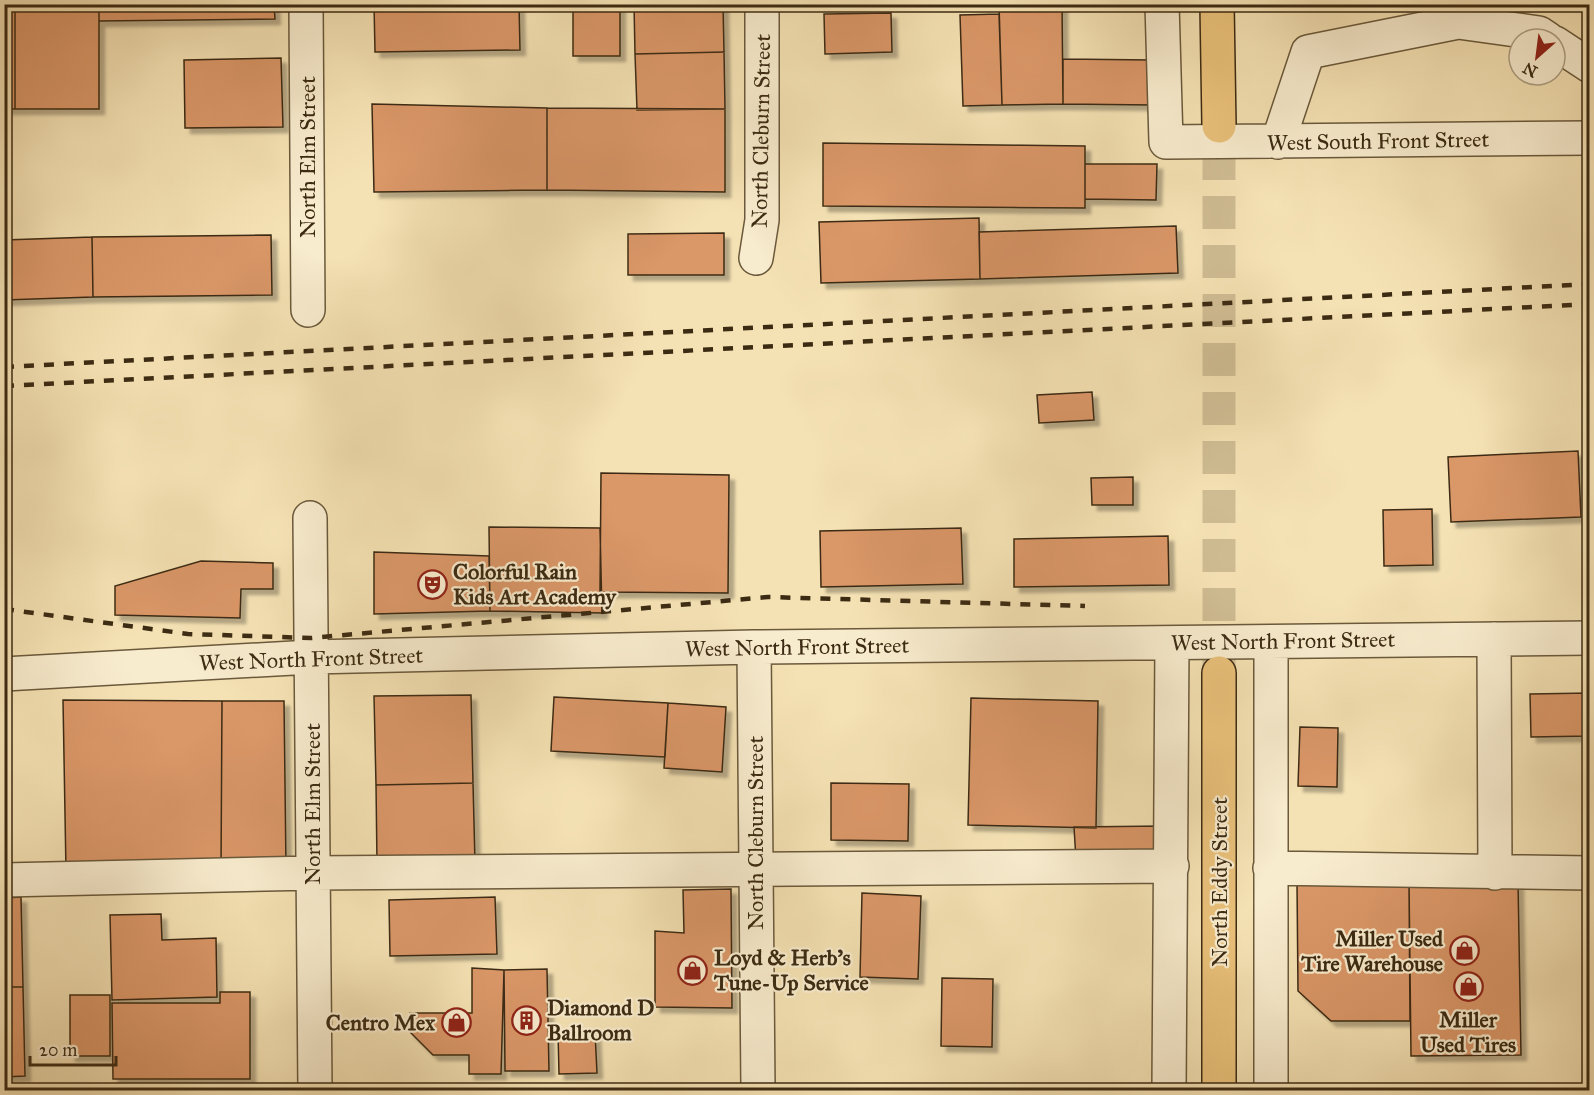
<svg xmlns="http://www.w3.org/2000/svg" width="1594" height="1095" viewBox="0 0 1594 1095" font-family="'IM FELL Great Primer',serif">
<defs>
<filter id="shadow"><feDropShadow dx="5.5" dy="5.5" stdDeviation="1.5" flood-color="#0004"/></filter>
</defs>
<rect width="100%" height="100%" fill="#f5e2b4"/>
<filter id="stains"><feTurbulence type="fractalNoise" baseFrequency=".00333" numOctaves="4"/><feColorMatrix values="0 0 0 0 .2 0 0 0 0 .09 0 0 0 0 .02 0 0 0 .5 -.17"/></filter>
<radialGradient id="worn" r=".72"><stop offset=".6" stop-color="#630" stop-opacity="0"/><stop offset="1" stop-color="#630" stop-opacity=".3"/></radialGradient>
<path fill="#da9768" stroke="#3c2b13" stroke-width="1.5" filter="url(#shadow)" d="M 4,4 L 15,4 L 15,109 L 4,109 Z
M 15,4 L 99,4 L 99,109 L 15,109 Z
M 99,4 L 274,4 L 275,19 L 99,21 Z
M 374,4 L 519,4 L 520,50 L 375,52 Z
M 573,4 L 620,4 L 620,56 L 573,56 Z
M 634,4 L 723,4 L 724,52 L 635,54 Z
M 999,4 L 1062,4 L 1063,104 L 1002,105 Z
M 891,13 L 892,52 L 825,54 L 824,14 Z
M 999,14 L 1002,105 L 963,106 L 960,15 Z
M 724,52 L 725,109 L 637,110 L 635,54 Z
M 281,58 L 283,127 L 185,128 L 184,60 Z
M 1063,59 L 1152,60 L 1152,105 L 1063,104 Z
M 372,104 L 547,108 L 547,190 L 374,192 Z
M 547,108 L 725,109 L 725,192 L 547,190 Z
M 823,143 L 1085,146 L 1085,208 L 823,206 Z
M 1085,164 L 1157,164 L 1156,200 L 1085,199 Z
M 979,218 L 980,279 L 821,283 L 819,222 Z
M 1176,226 L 1178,273 L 980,279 L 979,232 Z
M 724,233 L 724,275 L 628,275 L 628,234 Z
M 271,235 L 272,295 L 93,297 L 92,237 Z
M 92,237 L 93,297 L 4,300 L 4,240 Z
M 1092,392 L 1094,420 L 1039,423 L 1037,395 Z
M 1578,451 L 1581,517 L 1451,522 L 1448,457 Z
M 601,473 L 729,475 L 728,593 L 600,592 Z
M 1133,477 L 1133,505 L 1092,505 L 1091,478 Z
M 1432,509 L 1433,565 L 1384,566 L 1383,510 Z
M 489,527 L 600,528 L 602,613 L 490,611 Z
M 961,528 L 963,584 L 821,587 L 820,531 Z
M 1168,536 L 1169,585 L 1014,587 L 1014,539 Z
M 374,552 L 489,556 L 490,611 L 374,614 Z
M 201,561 L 273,563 L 273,589 L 241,589 L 240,618 L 115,615 L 115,586 Z
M 1590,693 L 1590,736 L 1531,737 L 1530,694 Z
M 471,695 L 473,783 L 376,785 L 374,696 Z
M 554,697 L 668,703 L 665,757 L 551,751 Z
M 971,698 L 1098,701 L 1096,828 L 968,825 Z
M 63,700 L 222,701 L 221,870 L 66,871 Z
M 222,701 L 284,701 L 286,867 L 221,870 Z
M 668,703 L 726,707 L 722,772 L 664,768 Z
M 1300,727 L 1338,728 L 1337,787 L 1298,786 Z
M 473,783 L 475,863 L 377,864 L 376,785 Z
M 831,783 L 909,784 L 908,841 L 831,840 Z
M 1163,826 L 1162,856 L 1076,860 L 1074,827 Z
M 1518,881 L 1521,1055 L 1411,1056 L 1409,882 Z
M 1409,882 L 1410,1021 L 1331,1021 L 1298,991 L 1297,883 Z
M 731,889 L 732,1008 L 655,1007 L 655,931 L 684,933 L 683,890 Z
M 862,893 L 921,896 L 918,979 L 860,977 Z
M 21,897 L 23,987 L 4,987 L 4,898 Z
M 495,897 L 497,954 L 390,956 L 389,900 Z
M 161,914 L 162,940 L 216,938 L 217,997 L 112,1000 L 110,915 Z
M 472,968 L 504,970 L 501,1074 L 469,1074 L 469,1055 L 433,1055 L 409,1031 L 410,1013 L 472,1013 Z
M 547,969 L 549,1071 L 505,1071 L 504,970 Z
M 942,978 L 993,979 L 992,1047 L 941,1046 Z
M 4,987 L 23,987 L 25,1076 L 4,1077 Z
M 220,992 L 250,992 L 250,1079 L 113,1079 L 112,1003 L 220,1003 Z
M 70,995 L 110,995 L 110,1056 L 70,1056 Z
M 595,1032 L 597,1073 L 559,1074 L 558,1033 Z"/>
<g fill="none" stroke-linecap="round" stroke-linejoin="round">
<path stroke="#d0bd94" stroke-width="33" stroke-dasharray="33 16" stroke-linecap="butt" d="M 1219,670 L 1219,126"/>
<defs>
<path id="minor" d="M 306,4 L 308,310
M 1162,4 L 1166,142 L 1590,138
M 1555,43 L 1590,66
M 1278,142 L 1308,52 L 1458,22 L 1539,33 L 1548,39
M 756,258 L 762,220 L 762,4
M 310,518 L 315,1090
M 1494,639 L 1495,873
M 754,647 L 758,1090
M 4,674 L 311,657 L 754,647 L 1590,638
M 1270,868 L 1590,873
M 4,880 L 313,873 L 1172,866
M 1169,1090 L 1172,643
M 1271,1090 L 1271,642"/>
<path id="major" d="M 1217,4 L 1219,126
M 1219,673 L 1219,1090"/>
</defs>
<use href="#minor" stroke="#6a593b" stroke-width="36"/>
<use href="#major" stroke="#3c2b13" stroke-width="36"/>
<use href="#minor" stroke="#f8ecce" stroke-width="33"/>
<use href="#major" stroke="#eac17a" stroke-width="33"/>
<path stroke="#3c2b13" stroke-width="4.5" stroke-dasharray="10 10" stroke-linecap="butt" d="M 4,367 L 1590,284
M 4,386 L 1590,304
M 4,609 L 188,634 L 311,638 L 768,597 L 1085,606"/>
</g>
<defs>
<symbol id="theatre-ring" viewBox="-11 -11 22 22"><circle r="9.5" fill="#f8ecce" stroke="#8f2418" stroke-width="1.5"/><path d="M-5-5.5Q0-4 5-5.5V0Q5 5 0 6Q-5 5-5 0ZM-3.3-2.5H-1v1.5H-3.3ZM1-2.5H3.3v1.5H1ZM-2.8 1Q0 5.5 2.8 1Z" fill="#8f2418"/></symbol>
<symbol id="shop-ring" viewBox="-11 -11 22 22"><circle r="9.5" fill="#f8ecce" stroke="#8f2418" stroke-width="1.5"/><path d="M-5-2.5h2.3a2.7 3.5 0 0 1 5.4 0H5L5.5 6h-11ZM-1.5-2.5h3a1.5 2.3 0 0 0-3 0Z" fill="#8f2418"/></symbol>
<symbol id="building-ring" viewBox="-11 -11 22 22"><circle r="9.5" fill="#f8ecce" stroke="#8f2418" stroke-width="1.5"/><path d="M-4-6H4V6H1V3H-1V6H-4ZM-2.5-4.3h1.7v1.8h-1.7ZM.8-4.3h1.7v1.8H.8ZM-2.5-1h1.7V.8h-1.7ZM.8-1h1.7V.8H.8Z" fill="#8f2418"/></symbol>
</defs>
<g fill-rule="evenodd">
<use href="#theatre-ring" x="416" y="568" width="33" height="33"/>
<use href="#shop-ring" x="1448" y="934" width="33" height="33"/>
<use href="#shop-ring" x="676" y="954" width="33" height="33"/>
<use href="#shop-ring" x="1452" y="970" width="33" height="33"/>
<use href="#building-ring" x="510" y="1004" width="33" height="33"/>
<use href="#shop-ring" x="440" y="1006" width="33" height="33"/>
</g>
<g text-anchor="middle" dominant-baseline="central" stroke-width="4.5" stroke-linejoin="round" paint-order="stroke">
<g font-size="22" fill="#3c2b13" stroke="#f8ecce">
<text transform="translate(761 131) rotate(-89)">North Cleburn Street</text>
<text transform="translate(1378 141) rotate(-1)">West South Front Street</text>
<text transform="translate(307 157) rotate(-90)">North Elm Street</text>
<text transform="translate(1283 641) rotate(-1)">West North Front Street</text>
<text transform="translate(797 647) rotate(-1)">West North Front Street</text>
<text transform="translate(311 659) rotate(-2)">West North Front Street</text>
<text transform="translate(312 804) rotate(-90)">North Elm Street</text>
<text transform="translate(755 833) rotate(-90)">North Cleburn Street</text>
<text transform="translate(1219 882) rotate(-90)">North Eddy Street</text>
</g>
<g font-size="22" font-weight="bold" fill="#3c2b13" stroke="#f8ecce" text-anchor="start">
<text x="453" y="571">Colorful Rain<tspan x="453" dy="25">Kids Art Academy</tspan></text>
<text x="1443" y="938" text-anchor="end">Miller Used<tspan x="1443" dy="25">Tire Warehouse</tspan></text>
<text x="714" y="957">Loyd &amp; Herb's<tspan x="714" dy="25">Tune-Up Service</tspan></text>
<text x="547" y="1007">Diamond D<tspan x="547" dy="25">Ballroom</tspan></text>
<text x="1468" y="1019" text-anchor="middle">Miller<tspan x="1468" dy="25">Used Tires</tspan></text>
<text x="435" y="1022" text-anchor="end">Centro Mex</text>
</g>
</g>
<rect width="1594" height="1095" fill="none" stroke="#f5e2b4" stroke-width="24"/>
<rect x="6" y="6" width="1582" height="1083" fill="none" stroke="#3c2b13" stroke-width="3"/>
<rect x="12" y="12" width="1570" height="1071" fill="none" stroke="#3c2b13" stroke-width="1.5"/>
<g transform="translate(1537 57) rotate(208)"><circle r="28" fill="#f8ecce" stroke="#ad9f83" stroke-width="1.5"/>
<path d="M0-4.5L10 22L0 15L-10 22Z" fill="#8f2418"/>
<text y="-9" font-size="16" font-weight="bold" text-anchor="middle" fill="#3c2b13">N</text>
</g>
<path d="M30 1056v9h86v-9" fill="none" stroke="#3c2b13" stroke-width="3"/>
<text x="39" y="1056" font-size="18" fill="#3c2b13" stroke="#f8ecce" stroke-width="4.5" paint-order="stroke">20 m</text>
<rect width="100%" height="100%" filter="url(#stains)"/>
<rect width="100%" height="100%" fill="url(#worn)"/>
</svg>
